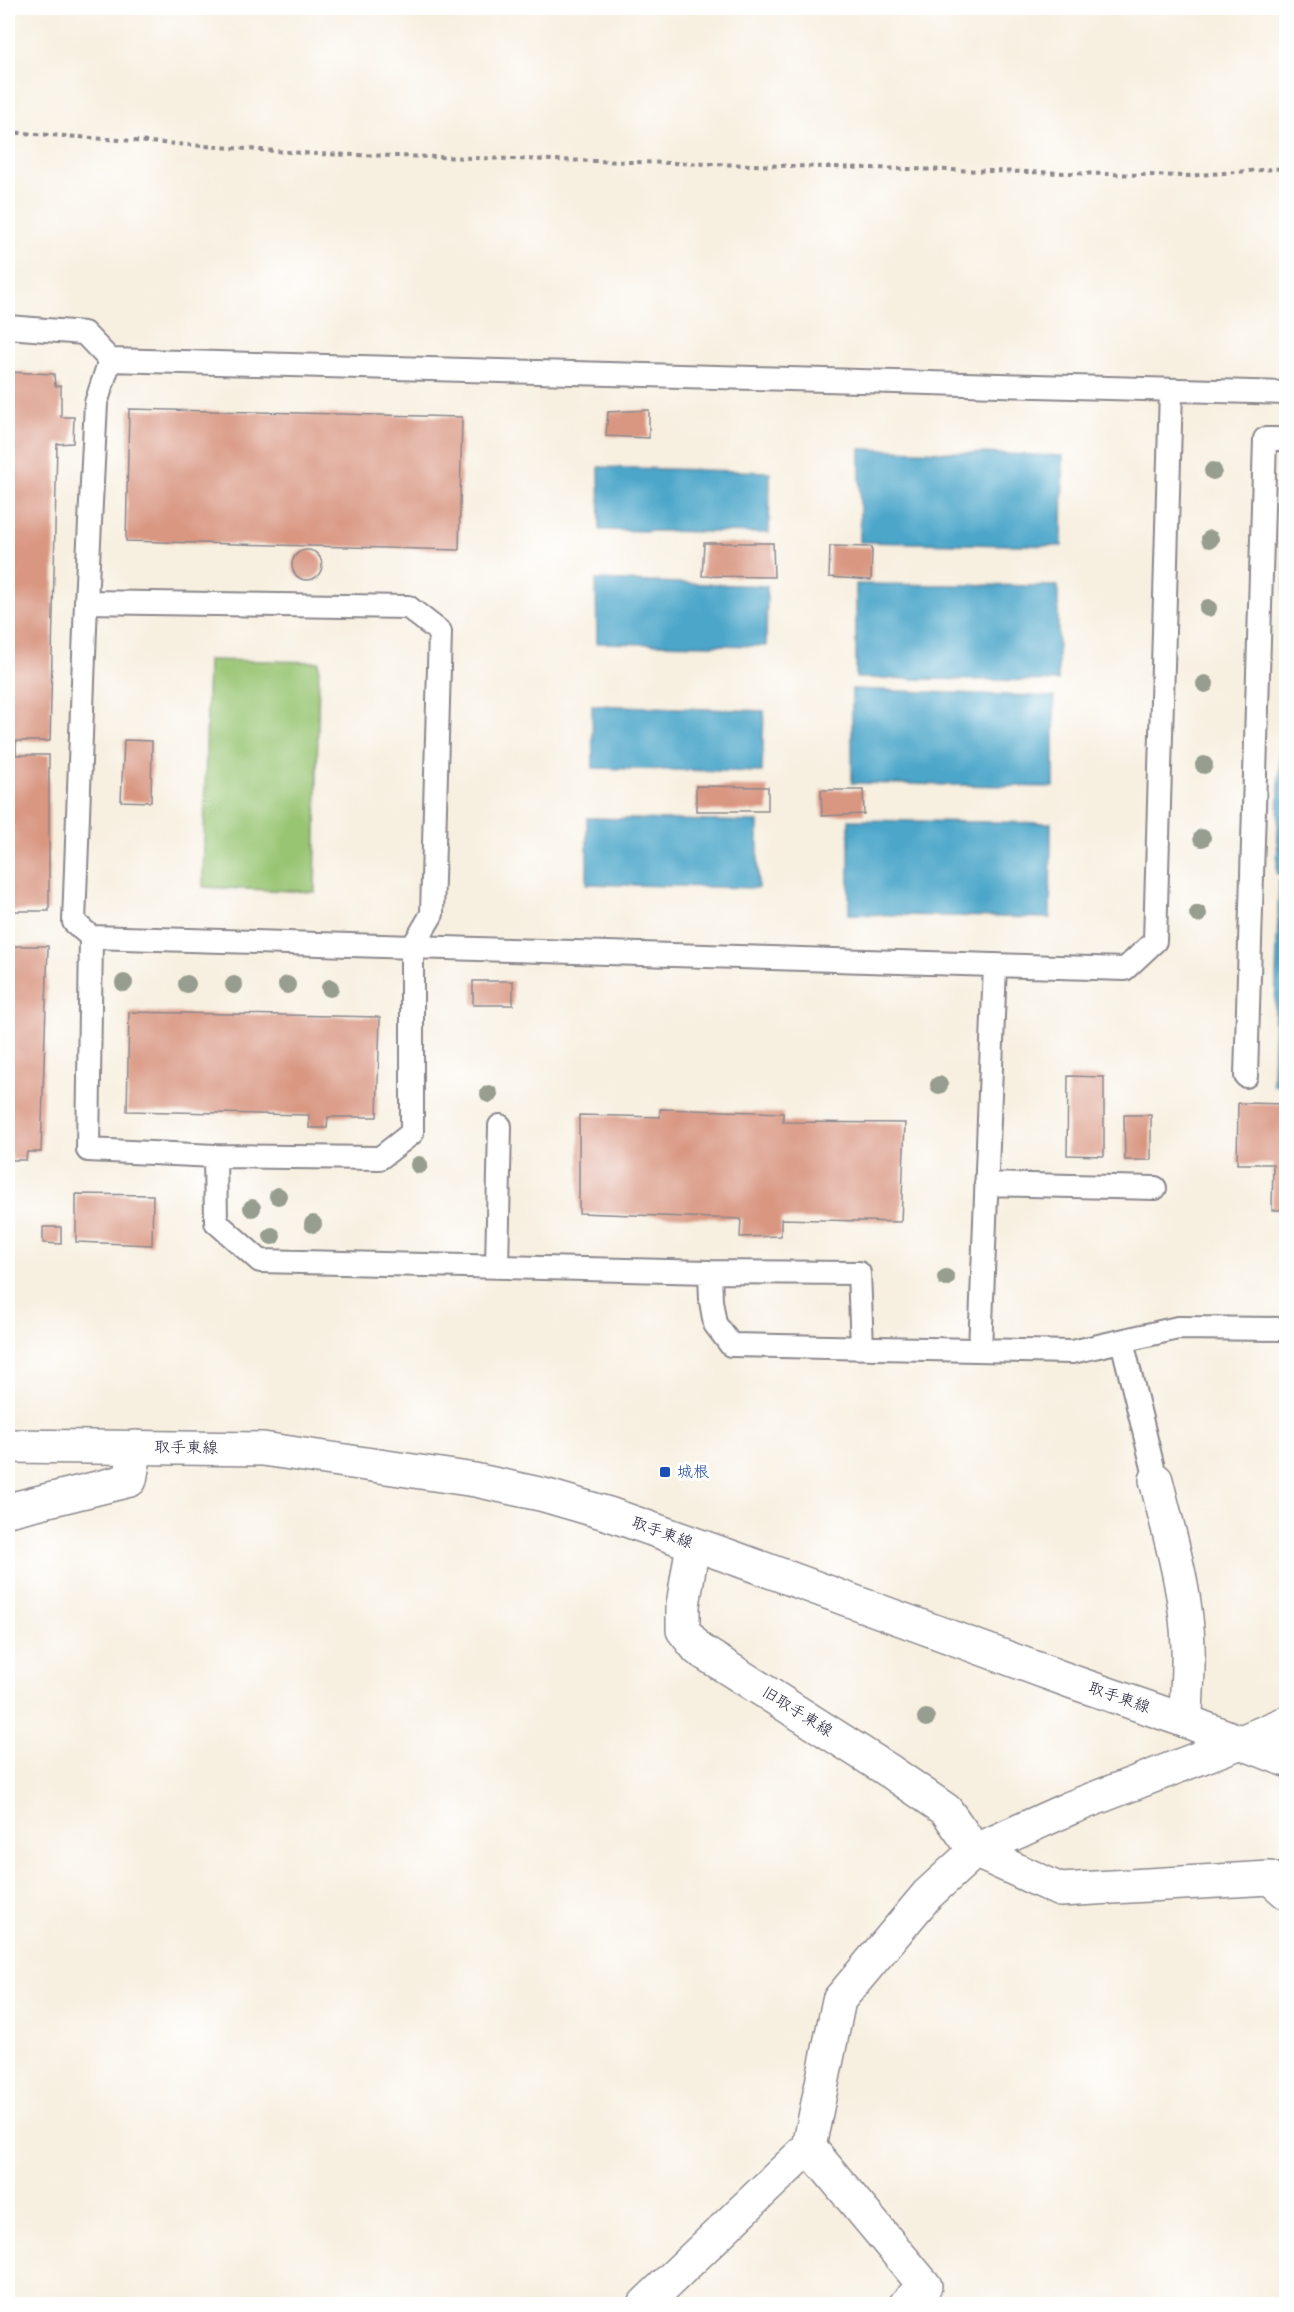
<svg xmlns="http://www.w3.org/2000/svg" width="1294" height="2312" viewBox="0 0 1294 2312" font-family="Kalam,'Klee One',sans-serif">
<rect width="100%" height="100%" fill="#fff"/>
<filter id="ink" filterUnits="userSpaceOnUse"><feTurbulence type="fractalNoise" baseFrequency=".0167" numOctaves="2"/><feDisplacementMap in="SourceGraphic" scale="12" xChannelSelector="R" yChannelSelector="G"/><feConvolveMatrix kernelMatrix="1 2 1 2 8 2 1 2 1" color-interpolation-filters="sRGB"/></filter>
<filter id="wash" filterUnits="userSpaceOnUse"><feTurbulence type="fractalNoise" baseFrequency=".008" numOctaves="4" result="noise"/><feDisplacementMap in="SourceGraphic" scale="24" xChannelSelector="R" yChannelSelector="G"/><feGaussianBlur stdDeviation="1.35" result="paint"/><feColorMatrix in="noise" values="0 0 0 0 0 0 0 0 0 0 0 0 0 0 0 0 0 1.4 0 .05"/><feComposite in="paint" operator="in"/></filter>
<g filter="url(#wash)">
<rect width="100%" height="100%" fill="#f7efdf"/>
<path fill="#98c572" stroke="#5d7456" stroke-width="1.5" d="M 208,660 L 319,662 L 315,892 L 203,887 Z"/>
<path fill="#4ba6c9" stroke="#366482" stroke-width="1.5" d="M 860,449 L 1063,456 L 1062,546 L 860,542 Z
M 599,467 L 770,472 L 769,533 L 600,530 Z
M 1286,538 L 1286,663 L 1282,663 Z
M 596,580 L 767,586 L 766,646 L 597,643 Z
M 856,584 L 1058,586 L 1058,681 L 856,678 Z
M 1282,670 L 1286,670 L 1286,875 L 1277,874 Z
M 852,689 L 1054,697 L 1054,787 L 852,783 Z
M 592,705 L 764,711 L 762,772 L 593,768 Z
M 587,818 L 758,822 L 758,888 L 587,884 Z
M 849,820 L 1051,823 L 1050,918 L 849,914 Z
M 1279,881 L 1286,881 L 1286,1085 L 1273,1085 Z"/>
<g id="blocks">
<path fill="#d99782" d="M 8,372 L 54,374 L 55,386 L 61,386 L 61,417 L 74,417 L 73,443 L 57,444 L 50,741 L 16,741 L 16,755 L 49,755 L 49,911 L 8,911 Z
M 129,409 L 462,417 L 459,550 L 126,541 Z
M 649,410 L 649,438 L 606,436 L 608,412 Z
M 704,543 L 773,543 L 774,577 L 702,576 Z
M 830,546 L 872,547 L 871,580 L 829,577 Z
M292 565a15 15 0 1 1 30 0a15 15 0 1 1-30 0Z
M 124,740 L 152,741 L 151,802 L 121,801 Z
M 696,786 L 768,787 L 768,811 L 696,811 Z
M 821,790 L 863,790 L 864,814 L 822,816 Z
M 8,946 L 48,946 L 41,1152 L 27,1152 L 26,1160 L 11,1160 L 11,1152 L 8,1152 Z
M 473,981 L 513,981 L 513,1005 L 473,1005 Z
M 129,1012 L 380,1017 L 377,1117 L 328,1117 L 327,1128 L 309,1128 L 309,1115 L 127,1111 Z
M 1068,1076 L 1104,1077 L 1104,1156 L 1067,1155 Z
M 1238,1103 L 1286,1104 L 1286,1210 L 1272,1210 L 1273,1164 L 1237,1164 Z
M 660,1109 L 783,1113 L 783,1122 L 905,1123 L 901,1222 L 781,1219 L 781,1236 L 740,1237 L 741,1219 L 579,1213 L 579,1115 L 660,1117 Z
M 1124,1115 L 1151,1115 L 1151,1160 L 1125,1160 Z
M 76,1194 L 153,1195 L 152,1245 L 76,1242 Z
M 43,1227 L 61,1227 L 61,1244 L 43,1243 Z"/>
</g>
</g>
<g filter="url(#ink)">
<use href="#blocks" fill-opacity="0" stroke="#8c888d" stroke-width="1.5"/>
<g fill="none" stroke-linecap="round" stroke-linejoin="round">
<defs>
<path id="service" d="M 8,327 L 84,333 L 110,360 L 1286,393
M 110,360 L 96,403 L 86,602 L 74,922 L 91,937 L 1125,969 L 1155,941 L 1171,390
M 86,602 L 408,607 L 440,632 L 432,914 L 412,948 L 412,1133 L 380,1158 L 215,1156 L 88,1150 L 91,937
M 1246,1076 L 1265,439 L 1286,439
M 215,1156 L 216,1222 L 260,1261 L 710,1272 L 711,1301 L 715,1324 L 731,1345 L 1072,1352 L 1178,1328 L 1286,1329
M 986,1184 L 1155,1188
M 497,1266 L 500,1126
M 710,1272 L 859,1273 L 862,1347
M 1122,1341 L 1156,1480
M 980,1350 L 995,965"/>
<path id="minor" d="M 1156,1480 C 1169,1534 1187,1591 1188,1647 C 1189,1671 1186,1696 1186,1721
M 8,1510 L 130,1480 L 136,1447
M 693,1544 L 683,1605 L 683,1630 L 698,1649 L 891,1772 L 946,1810 L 975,1851 L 1060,1890 L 1270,1878 L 1286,1892
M 645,2304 L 809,2147
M 906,2304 L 925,2286 L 809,2147 L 839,2000 L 927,1895 L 975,1851 L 1070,1808 L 1241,1742"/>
<path id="tertiary" d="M 1241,1742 L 1286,1723"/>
<path id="primary" d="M 8,1446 L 263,1449 L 475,1480 L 544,1495 L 609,1514 L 734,1558 L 1073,1682 L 1186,1721 L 1286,1760"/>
</defs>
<use href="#service" stroke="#8c888d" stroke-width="26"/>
<use href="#minor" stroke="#8c888d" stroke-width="36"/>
<use href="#tertiary" stroke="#8c888d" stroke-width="36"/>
<use href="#primary" stroke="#8c888d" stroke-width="36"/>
<path stroke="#8c888d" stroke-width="4" stroke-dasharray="4.5 4.5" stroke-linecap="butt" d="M 8,132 L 317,154 L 1186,176 L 1286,168"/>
<use href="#service" stroke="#fff" stroke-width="22"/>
<use href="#minor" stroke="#fff" stroke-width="33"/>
<use href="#tertiary" stroke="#fff" stroke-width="33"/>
<use href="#primary" stroke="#fff" stroke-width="33"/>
</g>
<g fill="#989e8f">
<circle cx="1213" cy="471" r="9"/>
<circle cx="1210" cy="539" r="9"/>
<circle cx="1208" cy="608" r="9"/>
<circle cx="1205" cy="684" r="9"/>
<circle cx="1204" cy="765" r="9"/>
<circle cx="1202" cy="838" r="9"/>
<circle cx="1198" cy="914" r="9"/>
<circle cx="124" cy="983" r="9"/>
<circle cx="187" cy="984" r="9"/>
<circle cx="234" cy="985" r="9"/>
<circle cx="287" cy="985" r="9"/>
<circle cx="330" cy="988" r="9"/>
<circle cx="939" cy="1085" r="9"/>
<circle cx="489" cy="1094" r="9"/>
<circle cx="419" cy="1165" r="9"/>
<circle cx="278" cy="1196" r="9"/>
<circle cx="252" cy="1208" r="9"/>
<circle cx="313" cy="1224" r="9"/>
<circle cx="272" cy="1236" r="9"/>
<circle cx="946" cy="1278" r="9"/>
<circle cx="926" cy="1718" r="9"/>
</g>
</g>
<rect fill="#1a4fb4" stroke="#fff" stroke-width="2" x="659" y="1466" width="12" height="12" rx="3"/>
<g text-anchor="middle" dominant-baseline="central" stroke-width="6" stroke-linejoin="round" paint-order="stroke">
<g font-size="16" fill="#22223b" stroke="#fff">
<text transform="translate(186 1448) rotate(1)">取手東線</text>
<text transform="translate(662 1533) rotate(20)">取手東線</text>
<text transform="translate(1119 1698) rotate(19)">取手東線</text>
<text transform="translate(797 1712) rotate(32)">旧取手東線</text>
</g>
<g font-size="16" fill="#164399" stroke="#fff" text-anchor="start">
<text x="677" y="1472">城根</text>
</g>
</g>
<rect width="1294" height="2312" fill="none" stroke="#fff" stroke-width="30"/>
</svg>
